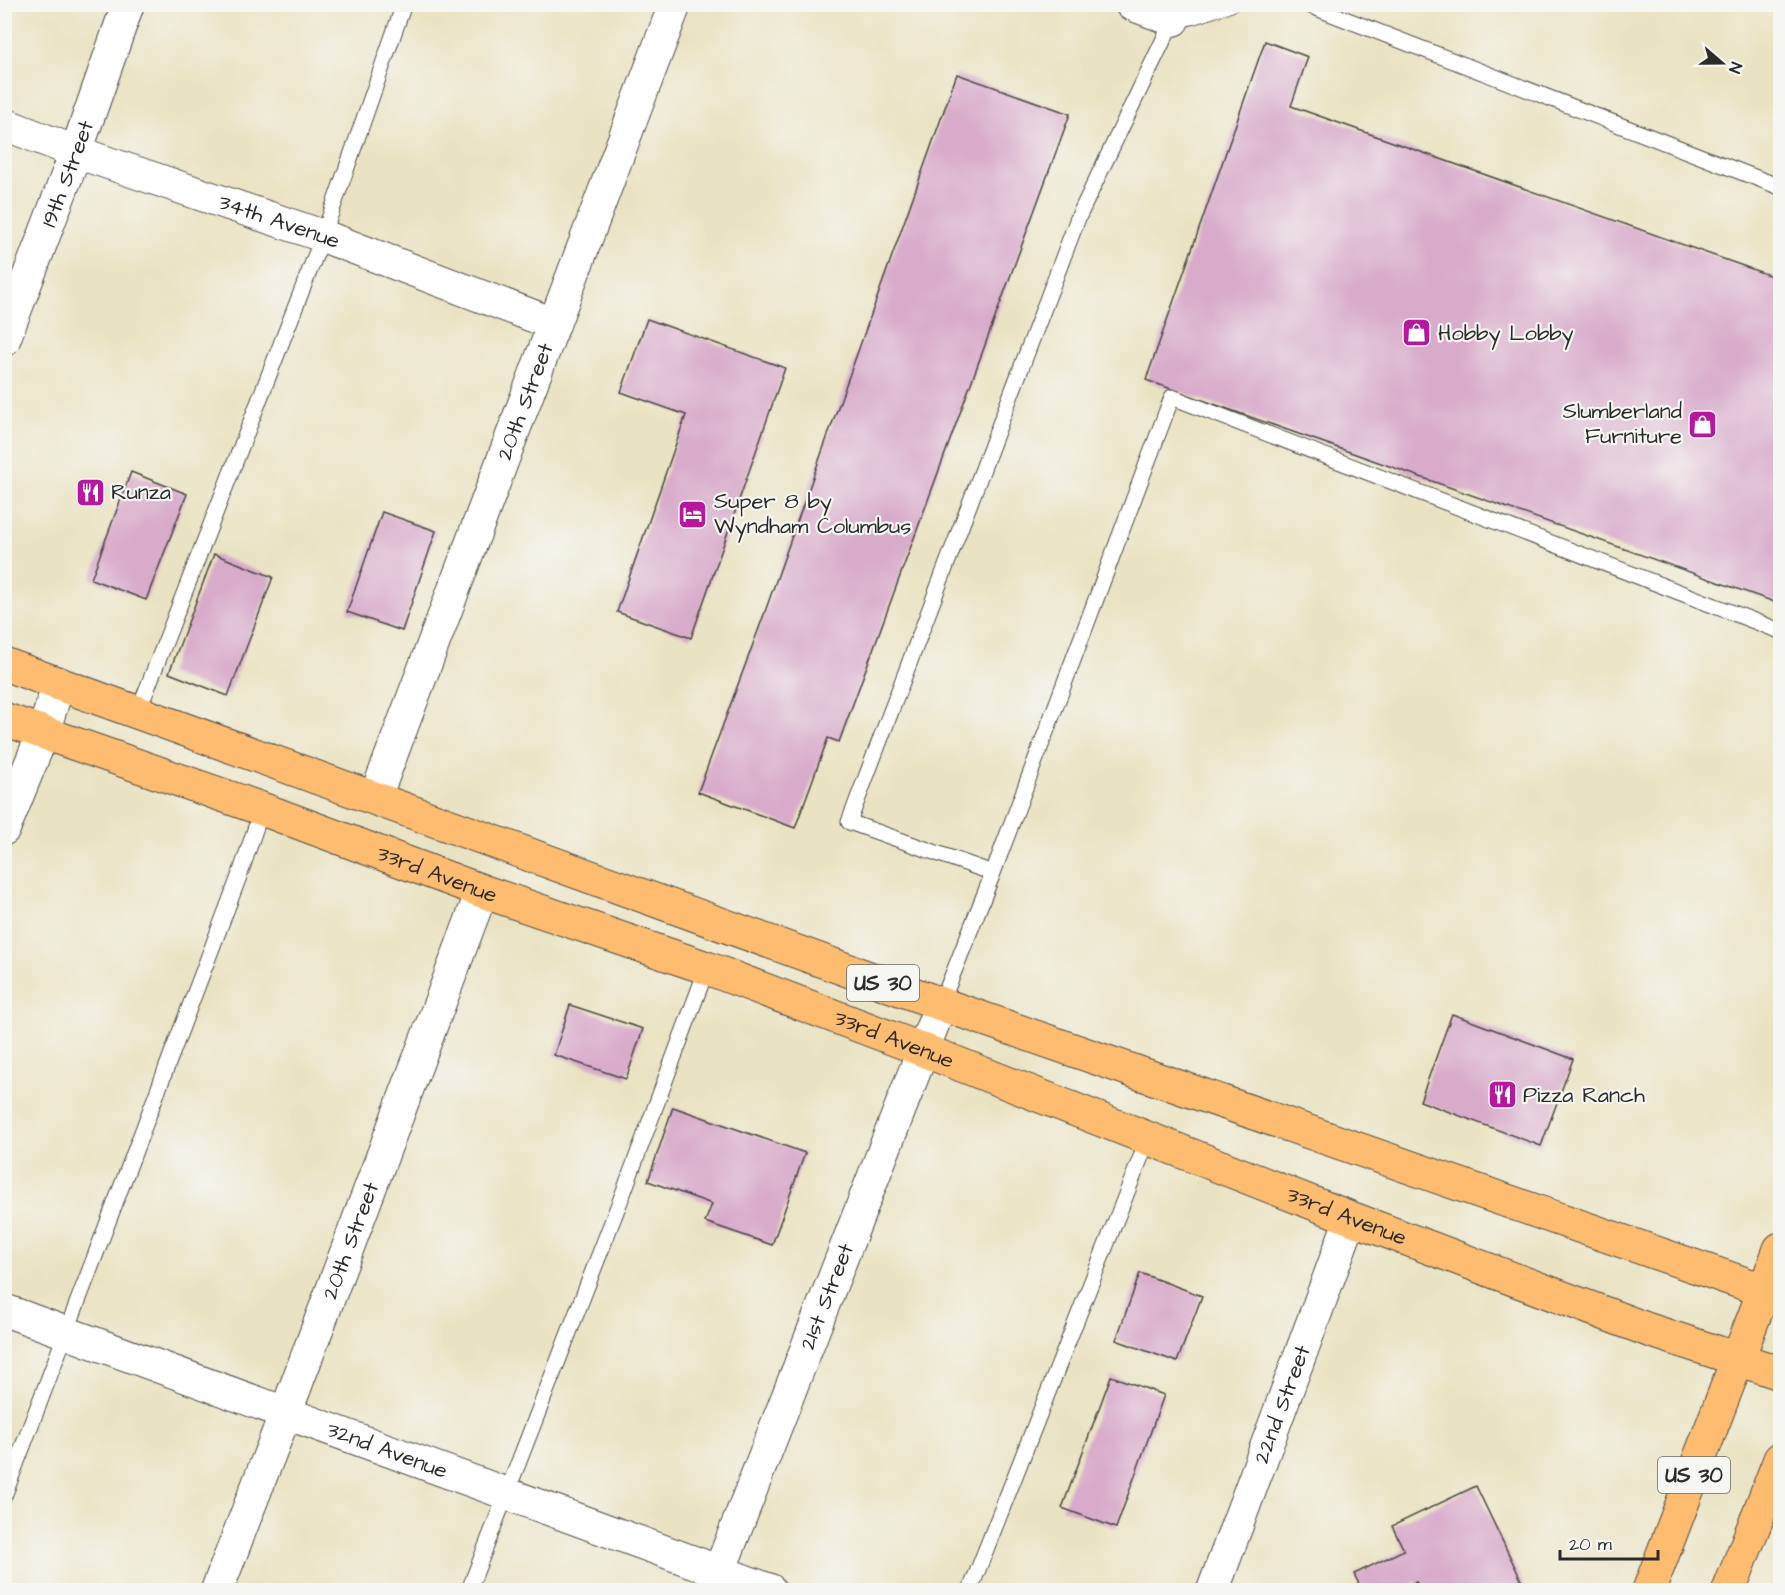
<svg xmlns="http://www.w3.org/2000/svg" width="1785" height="1595" viewBox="0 0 1785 1595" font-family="'Architects Daughter',sans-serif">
<rect width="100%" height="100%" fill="#f6f6f2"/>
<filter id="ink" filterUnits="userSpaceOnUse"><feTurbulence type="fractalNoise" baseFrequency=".0167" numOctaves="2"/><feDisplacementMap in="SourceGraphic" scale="12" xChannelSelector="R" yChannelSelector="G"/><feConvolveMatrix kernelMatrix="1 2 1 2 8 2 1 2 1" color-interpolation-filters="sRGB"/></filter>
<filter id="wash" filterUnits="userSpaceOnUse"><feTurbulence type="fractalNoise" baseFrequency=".008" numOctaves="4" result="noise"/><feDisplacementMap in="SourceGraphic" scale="24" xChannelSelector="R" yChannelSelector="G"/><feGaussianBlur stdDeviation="1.35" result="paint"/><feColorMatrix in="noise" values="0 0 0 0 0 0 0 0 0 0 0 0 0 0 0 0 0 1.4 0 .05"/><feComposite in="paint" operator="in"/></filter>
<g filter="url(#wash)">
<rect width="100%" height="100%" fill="#eae3c3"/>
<g id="blocks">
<path fill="#d8abca" d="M 1265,41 L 1308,57 L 1291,106 L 1780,279 L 1780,604 L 1146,380 Z
M 957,74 L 1070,114 L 839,742 L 828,738 L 795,828 L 698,792 L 762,620 Z
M 647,319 L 785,368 L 691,638 L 617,612 L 686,415 L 621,392 Z
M 131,472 L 187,494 L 146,600 L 91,579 Z
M 382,512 L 436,531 L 402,631 L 347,612 Z
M 214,554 L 273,577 L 228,696 L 169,673 Z
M 570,1005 L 643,1029 L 626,1079 L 554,1055 Z
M 1452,1014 L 1573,1059 L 1541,1146 L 1420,1101 Z
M 673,1107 L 805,1153 L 772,1245 L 705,1222 L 712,1204 L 648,1181 Z
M 1140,1273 L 1202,1296 L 1177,1362 L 1116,1340 Z
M 1111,1376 L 1164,1395 L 1116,1528 L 1062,1508 Z
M 1476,1486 L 1526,1590 L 1421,1590 L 1416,1582 L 1398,1590 L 1362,1590 L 1354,1574 L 1404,1550 L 1392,1526 Z"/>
</g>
</g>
<g filter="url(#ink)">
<use href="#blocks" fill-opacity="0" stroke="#484742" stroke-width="1.5"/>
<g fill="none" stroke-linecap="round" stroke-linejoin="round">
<defs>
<path id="lane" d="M 1306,4 L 1780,187
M 138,712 L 323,236 L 404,4
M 993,873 L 849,822 L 1078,218 L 1173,20 L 1191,17 L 1231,4
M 941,1004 L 993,873 L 1172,397 L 1780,631
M 4,1496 L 240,874 L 262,809
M 469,1590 L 624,1191 L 707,968
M 970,1590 L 1148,1139"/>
<g id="street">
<path d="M 1131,4 L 1173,20"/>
<path id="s1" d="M 4,124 L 76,152 L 323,236 L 554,324"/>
<path id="s2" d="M 4,340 L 76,152 L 128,4"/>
<path id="s3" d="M 375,798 L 675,4"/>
<path d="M 4,829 L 43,733 L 59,683"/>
<path id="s4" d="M 4,1310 L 770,1590"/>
<path id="s5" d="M 217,1590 L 286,1412 L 482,891"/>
<path id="s6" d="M 712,1590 L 941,1004"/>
<path id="s7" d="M 1213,1590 L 1351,1218"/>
</g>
<g id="highway">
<path d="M 4,664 L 941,1004 L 1780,1296"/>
<path id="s8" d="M 4,719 L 262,809 L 482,891 L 707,968 L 923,1050 L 1351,1218 L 1646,1329 L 1780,1373"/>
<path d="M 1649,1590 L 1780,1249"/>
<path d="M 1729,1590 L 1780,1459"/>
</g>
</defs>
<use href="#lane" stroke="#484742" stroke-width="17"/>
<use href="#street" stroke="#484742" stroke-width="34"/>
<use href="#highway" stroke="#484742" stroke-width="35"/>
<use href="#lane" stroke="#fff" stroke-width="15"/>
<use href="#street" stroke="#fff" stroke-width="32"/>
<use href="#highway" stroke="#fdbc6f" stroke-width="33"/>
</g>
</g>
<defs>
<symbol id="shop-square" viewBox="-11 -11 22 22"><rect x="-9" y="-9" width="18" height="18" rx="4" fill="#b5179e" stroke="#f6f6f2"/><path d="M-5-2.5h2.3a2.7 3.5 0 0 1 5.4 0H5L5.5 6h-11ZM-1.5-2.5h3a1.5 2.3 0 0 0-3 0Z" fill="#fff"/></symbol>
<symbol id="restaurant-square" viewBox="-11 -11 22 22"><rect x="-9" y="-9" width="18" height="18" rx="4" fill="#b5179e" stroke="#f6f6f2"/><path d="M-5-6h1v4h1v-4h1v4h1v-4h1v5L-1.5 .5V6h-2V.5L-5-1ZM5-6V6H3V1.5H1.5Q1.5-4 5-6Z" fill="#fff"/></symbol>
<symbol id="hotel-square" viewBox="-11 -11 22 22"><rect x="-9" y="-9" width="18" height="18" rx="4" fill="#b5179e" stroke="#f6f6f2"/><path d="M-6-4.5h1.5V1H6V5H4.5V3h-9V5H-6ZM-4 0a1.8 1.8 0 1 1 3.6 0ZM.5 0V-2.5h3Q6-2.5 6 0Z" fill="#fff"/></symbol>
</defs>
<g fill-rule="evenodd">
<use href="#shop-square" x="1400" y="316" width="33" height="33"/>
<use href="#shop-square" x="1686" y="408" width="33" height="33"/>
<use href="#restaurant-square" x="74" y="476" width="33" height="33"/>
<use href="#hotel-square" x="676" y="498" width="33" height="33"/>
<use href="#restaurant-square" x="1486" y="1078" width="33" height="33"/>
</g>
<g text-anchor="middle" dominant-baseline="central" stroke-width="4.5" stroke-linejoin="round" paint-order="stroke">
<g fill="#f6f6f2" stroke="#686867" stroke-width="1.5">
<rect x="847" y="965" width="72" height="36" rx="4.5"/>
<rect x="1658" y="1457" width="72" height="36" rx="4.5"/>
</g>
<g font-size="21" font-weight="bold" fill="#2b2b2b">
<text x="883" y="983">US 30</text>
<text x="1694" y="1475">US 30</text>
</g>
<g font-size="22" fill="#2b2b2b" stroke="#f6f6f2">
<text stroke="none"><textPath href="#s2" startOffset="178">19th Street</textPath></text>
<text stroke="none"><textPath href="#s1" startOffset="292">34th Avenue</textPath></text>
<text stroke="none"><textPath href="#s3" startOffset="424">20th Street</textPath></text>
<text stroke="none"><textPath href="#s8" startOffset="460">33rd Avenue</textPath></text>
<text stroke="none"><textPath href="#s8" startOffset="946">33rd Avenue</textPath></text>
<text stroke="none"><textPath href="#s8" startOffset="1432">33rd Avenue</textPath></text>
<text stroke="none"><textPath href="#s5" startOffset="374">20th Street</textPath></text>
<text stroke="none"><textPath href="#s6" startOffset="315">21st Street</textPath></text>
<text stroke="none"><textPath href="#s7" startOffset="198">22nd Street</textPath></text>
<text stroke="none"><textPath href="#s4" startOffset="408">32nd Avenue</textPath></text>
</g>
<g font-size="22" fill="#2b2b2b" stroke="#f6f6f2" text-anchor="start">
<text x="1438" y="333">Hobby Lobby</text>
<text x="1682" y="411" text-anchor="end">Slumberland<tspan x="1682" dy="25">Furniture</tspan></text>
<text x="111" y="492">Runza</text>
<text x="714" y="501">Super 8 by<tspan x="714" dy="25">Wyndham Columbus</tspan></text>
<text x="1523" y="1095">Pizza Ranch</text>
</g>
</g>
<rect width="1785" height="1595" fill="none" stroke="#f6f6f2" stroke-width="24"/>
<g transform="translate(1722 63) rotate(110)" stroke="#f6f6f2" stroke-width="4.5" paint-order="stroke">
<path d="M0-4.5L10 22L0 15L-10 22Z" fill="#2b2b2b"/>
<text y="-9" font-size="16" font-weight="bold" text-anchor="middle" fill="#2b2b2b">N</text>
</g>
<path d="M1560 1550v9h98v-9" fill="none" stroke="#2b2b2b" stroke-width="3"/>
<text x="1569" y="1550" font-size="18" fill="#2b2b2b" stroke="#f6f6f2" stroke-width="4.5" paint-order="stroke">20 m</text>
</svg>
